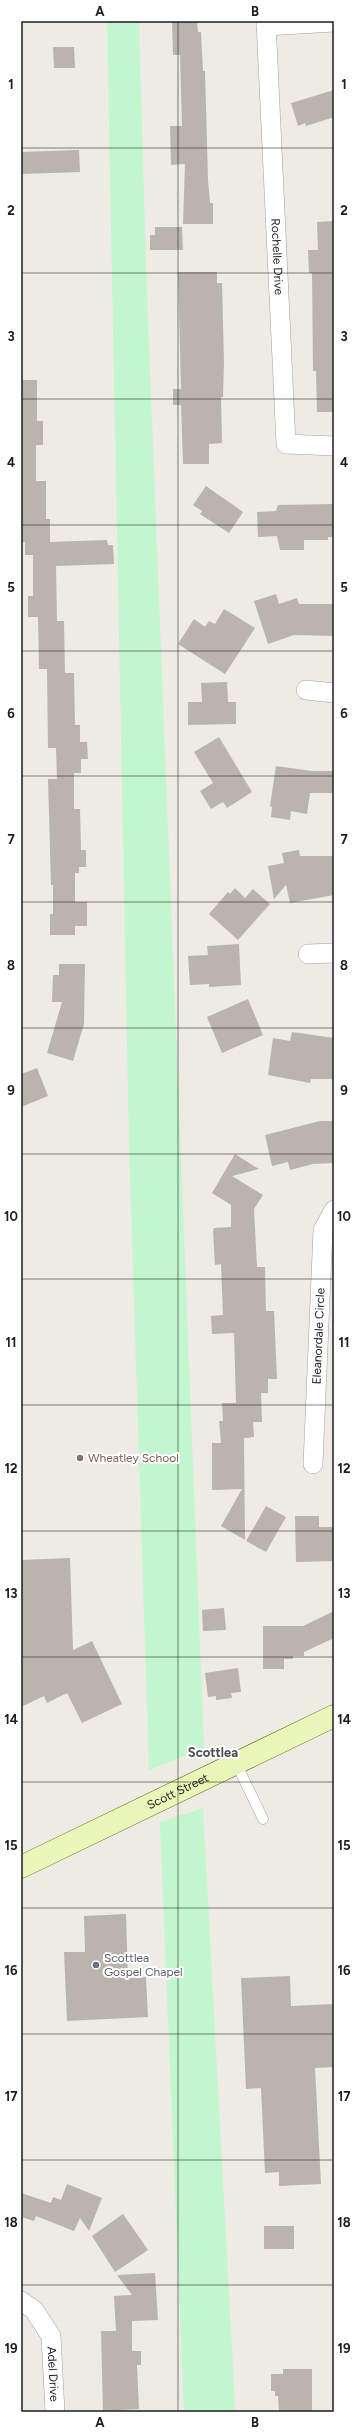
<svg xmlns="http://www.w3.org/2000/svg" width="355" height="2433" viewBox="0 0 355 2433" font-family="Figtree,sans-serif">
<rect width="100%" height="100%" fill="#edebe3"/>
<path fill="#c2f6ce" d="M 107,21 L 139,21 L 146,268 L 204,1748 L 149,1770 L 129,1145 Z
M 203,1808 L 233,2369 L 235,2412 L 184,2412 L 160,1822 Z"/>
<path fill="#bab4ad" d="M 172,21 L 197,21 L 198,32 L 201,32 L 203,71 L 205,71 L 208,180 L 210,203 L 213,203 L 213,224 L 183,224 L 185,164 L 171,165 L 170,126 L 182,126 L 180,55 L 173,55 Z
M 53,47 L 74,47 L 75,68 L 54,68 Z
M 334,90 L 334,117 L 306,126 L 305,123 L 298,126 L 291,103 Z
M 79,150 L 80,172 L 21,174 L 21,152 Z
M 334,221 L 334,412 L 317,412 L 316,371 L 313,371 L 312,273 L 309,273 L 308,250 L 318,250 L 317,222 Z
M 155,227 L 182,227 L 183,250 L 150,250 L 150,235 L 155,235 Z
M 178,272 L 217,272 L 217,283 L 222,283 L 224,362 L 223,397 L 221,397 L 222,443 L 209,444 L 209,464 L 183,464 L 181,405 L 173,405 L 173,389 L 181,389 Z
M 21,380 L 37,380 L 37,421 L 43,421 L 43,445 L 36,445 L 36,481 L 46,481 L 46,519 L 50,519 L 50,542 L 107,540 L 108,545 L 113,545 L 114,564 L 56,566 L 57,621 L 64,621 L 65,673 L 74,673 L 75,725 L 80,725 L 80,742 L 87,742 L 88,759 L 81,759 L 81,773 L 74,773 L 74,809 L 80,809 L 81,850 L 86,850 L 86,867 L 79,867 L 79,873 L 75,873 L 75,902 L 87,902 L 87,926 L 75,926 L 75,935 L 50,935 L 50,914 L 53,914 L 53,885 L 51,885 L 48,779 L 57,779 L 56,748 L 48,748 L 47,669 L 39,669 L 38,617 L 28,617 L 28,596 L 33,596 L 33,555 L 25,555 L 25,542 L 21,542 Z
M 206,486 L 243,512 L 229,533 L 200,514 L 202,511 L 193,505 Z
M 334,504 L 334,537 L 328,537 L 328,540 L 304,540 L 304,550 L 280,550 L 277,536 L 258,537 L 257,512 L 276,511 L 278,505 Z
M 276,594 L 279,604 L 297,598 L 299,604 L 334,604 L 334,636 L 294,635 L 268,644 L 254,601 Z
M 224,609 L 255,628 L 225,674 L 178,644 L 194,619 L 205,627 L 209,621 L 215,624 Z
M 227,682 L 228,702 L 236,702 L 236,724 L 188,725 L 188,702 L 202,702 L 201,683 Z
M 219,737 L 252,792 L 227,808 L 223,802 L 211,809 L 200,791 L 213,783 L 194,752 Z
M 276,766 L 312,771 L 334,771 L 334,793 L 310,793 L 307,814 L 291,811 L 290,820 L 271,817 L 272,807 L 270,806 Z
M 299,850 L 300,856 L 334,856 L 334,895 L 290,903 L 286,885 L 274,899 L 268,866 L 284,863 L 282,853 Z
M 235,888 L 245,898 L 253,889 L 270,904 L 238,940 L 209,914 L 228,892 L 230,894 Z
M 239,944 L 241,985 L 209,987 L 209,984 L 190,985 L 188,956 L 208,955 L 207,946 Z
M 59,964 L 85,964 L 84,1024 L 73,1061 L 47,1053 L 62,1002 L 52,1002 L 53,975 L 59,975 Z
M 248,999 L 263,1035 L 222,1053 L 207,1017 Z
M 292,1032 L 334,1038 L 334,1079 L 311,1079 L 310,1083 L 268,1075 L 273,1038 L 290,1041 Z
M 37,1068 L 48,1096 L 21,1107 L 21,1074 Z
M 320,1121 L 334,1121 L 334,1163 L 313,1164 L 290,1170 L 288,1162 L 272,1166 L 265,1135 Z
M 235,1154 L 259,1169 L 232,1176 L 263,1195 L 254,1209 L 257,1267 L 265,1267 L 266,1311 L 274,1311 L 277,1379 L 268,1379 L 268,1393 L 261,1393 L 262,1422 L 253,1422 L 254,1437 L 244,1438 L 245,1540 L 221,1526 L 242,1489 L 212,1490 L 212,1443 L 221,1443 L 219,1421 L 223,1421 L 222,1403 L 236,1403 L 234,1333 L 212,1334 L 211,1316 L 223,1315 L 221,1264 L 215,1265 L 213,1231 L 214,1228 L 231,1227 L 231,1205 L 212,1193 Z
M 266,1506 L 286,1517 L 266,1552 L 246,1541 Z
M 295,1516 L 319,1516 L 319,1527 L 334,1527 L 334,1561 L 296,1562 Z
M 70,1558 L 73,1650 L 92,1641 L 122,1704 L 82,1723 L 67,1693 L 47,1703 L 44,1696 L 21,1707 L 21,1560 Z
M 224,1608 L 226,1630 L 203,1631 L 202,1610 Z
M 334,1611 L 334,1638 L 304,1652 L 304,1656 L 293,1656 L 293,1659 L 284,1659 L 284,1669 L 263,1669 L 263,1626 L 303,1626 Z
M 238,1668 L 241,1692 L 231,1693 L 232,1698 L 216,1700 L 216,1696 L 208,1697 L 205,1673 Z
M 126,1914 L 128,1978 L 146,1977 L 148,2017 L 67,2021 L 64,1952 L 85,1952 L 84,1916 Z
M 290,1976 L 291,2006 L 334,2004 L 334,2067 L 315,2068 L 321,2184 L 279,2186 L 279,2172 L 265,2173 L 261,2088 L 246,2089 L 241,1978 Z
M 67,2184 L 102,2198 L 89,2231 L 80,2218 L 74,2231 L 36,2216 L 34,2221 L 21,2217 L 21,2193 L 51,2203 L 53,2197 L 61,2200 Z
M 123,2214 L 148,2250 L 115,2272 L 92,2236 Z
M 264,2226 L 294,2226 L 294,2249 L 264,2249 Z
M 155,2273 L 158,2320 L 132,2321 L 132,2351 L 141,2351 L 141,2365 L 137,2365 L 139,2409 L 103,2411 L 101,2331 L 116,2331 L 114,2296 L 132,2295 L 117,2275 Z
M 283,2369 L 312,2369 L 312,2412 L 279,2412 L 278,2396 L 275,2396 L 275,2391 L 271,2391 L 271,2374 L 283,2374 Z"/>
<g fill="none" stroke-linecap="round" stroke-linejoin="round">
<defs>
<path id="lane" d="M 236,1763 L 263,1819"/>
<g id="street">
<path id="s1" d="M 266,21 L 286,444 L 334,446"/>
<path d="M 266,26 L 334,22"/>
<path d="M 306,690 L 334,693"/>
<path d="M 308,954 L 334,953"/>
<path id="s2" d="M 313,1464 L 323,1230 L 334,1210"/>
<path id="s3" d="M 21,2301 L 34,2310 L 51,2336 L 55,2412"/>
</g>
<g id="secondary">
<path id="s4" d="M 21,1867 L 334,1716"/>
</g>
</defs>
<use href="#lane" stroke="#a1a1a1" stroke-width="11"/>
<use href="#street" stroke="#a1a1a1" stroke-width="20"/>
<use href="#secondary" stroke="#526c0b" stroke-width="23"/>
<use href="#lane" stroke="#fff" stroke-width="10"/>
<use href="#street" stroke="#fff" stroke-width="19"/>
<use href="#secondary" stroke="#e9f5b9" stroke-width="22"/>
</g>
<path fill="none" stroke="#1d1d1d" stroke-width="1" stroke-opacity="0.55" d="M 178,21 L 178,2412M 21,148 L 334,148M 21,273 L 334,273M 21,399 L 334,399M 21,525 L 334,525M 21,651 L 334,651M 21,776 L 334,776M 21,902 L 334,902M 21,1028 L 334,1028M 21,1154 L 334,1154M 21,1279 L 334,1279M 21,1405 L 334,1405M 21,1531 L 334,1531M 21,1657 L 334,1657M 21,1782 L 334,1782M 21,1908 L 334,1908M 21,2034 L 334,2034M 21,2160 L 334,2160M 21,2285 L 334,2285"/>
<circle fill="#8d6e63" stroke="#fff" stroke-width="1.5" cx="80" cy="1458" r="4"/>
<circle fill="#6b7280" stroke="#fff" stroke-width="1.5" cx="96" cy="1965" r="4"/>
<g text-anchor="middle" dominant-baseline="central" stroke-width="4" stroke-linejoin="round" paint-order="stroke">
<g font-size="12" fill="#1d1d1d" stroke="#fff">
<text stroke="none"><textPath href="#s1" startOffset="236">Rochelle Drive</textPath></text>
<text stroke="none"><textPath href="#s2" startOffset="128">Eleanordale Circle</textPath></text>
<text stroke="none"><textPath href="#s4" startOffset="174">Scott Street</textPath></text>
<text stroke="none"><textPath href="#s3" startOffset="85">Adel Drive</textPath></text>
</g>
<g font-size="12" fill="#785e54" stroke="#fff" text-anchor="start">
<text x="88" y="1458">Wheatley School</text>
</g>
<g font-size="12" fill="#5b616d" stroke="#fff" text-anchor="start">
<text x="104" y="1958">Scottlea<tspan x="104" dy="14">Gospel Chapel</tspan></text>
</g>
<g font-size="13" font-weight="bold" fill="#505050" stroke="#fff">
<text x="213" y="1752">Scottlea</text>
</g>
</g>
<rect width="355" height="2433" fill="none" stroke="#ffffff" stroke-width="44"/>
<rect x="22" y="22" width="311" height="2389" fill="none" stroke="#1d1d1d" stroke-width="1.5"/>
<g font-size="13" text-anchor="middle" font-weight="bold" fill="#1d1d1d">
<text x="100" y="16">A</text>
<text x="255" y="16">B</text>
<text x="11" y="89">1</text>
<text x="344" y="89">1</text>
<text x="11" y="215">2</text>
<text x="344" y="215">2</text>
<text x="11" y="341">3</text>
<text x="344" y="341">3</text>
<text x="11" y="467">4</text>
<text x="344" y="467">4</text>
<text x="11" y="592">5</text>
<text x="344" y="592">5</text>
<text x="11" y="718">6</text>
<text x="344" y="718">6</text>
<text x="11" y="844">7</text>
<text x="344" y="844">7</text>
<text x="11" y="970">8</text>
<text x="344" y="970">8</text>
<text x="11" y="1095">9</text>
<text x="344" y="1095">9</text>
<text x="11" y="1221">10</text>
<text x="344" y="1221">10</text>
<text x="11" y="1347">11</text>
<text x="344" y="1347">11</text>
<text x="11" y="1473">12</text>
<text x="344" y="1473">12</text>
<text x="11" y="1598">13</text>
<text x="344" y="1598">13</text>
<text x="11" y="1724">14</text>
<text x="344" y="1724">14</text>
<text x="11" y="1850">15</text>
<text x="344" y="1850">15</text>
<text x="11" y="1975">16</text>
<text x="344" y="1975">16</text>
<text x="11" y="2101">17</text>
<text x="344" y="2101">17</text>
<text x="11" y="2227">18</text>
<text x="344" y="2227">18</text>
<text x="11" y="2353">19</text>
<text x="344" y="2353">19</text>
<text x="100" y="2427">A</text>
<text x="255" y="2427">B</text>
</g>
</svg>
